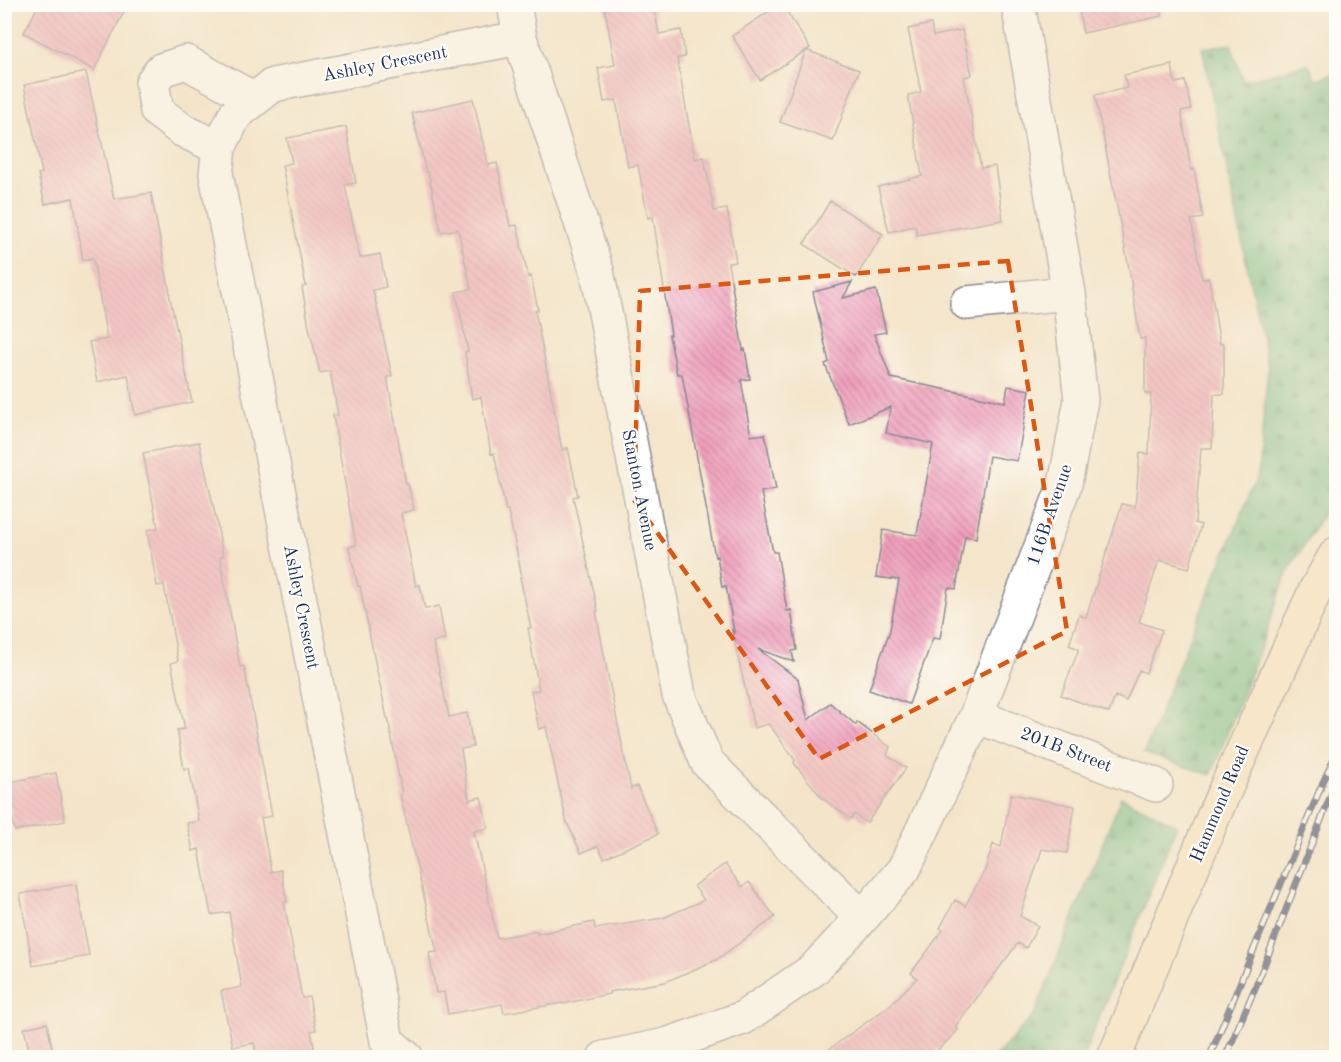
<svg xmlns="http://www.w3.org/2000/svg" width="1341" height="1062" viewBox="0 0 1341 1062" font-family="'Old Standard TT',serif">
<defs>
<pattern id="forest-firs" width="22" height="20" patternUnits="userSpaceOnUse" patternTransform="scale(1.5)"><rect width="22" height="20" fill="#6dbe8a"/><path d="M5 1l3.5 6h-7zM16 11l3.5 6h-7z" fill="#599b74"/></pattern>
<pattern id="building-back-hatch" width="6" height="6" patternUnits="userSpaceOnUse" patternTransform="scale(1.5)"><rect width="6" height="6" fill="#f19fbb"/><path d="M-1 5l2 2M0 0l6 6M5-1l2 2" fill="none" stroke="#c2829b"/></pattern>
</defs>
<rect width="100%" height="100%" fill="#fdfcf7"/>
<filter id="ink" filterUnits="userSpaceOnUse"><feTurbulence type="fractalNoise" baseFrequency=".0167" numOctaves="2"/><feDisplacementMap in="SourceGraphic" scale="12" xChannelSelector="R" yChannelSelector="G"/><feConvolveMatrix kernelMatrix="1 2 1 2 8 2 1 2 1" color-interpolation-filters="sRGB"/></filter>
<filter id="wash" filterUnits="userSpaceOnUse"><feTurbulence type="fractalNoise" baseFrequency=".008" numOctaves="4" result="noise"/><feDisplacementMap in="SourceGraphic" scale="24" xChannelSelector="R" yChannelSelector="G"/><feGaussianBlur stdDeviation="1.35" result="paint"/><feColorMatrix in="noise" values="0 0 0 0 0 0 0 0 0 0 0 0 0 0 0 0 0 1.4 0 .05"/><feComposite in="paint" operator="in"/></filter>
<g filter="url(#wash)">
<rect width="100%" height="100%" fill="#f4e5cb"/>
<path fill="url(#forest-firs)" stroke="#447674" stroke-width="1.5" d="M 1231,44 L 1243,81 L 1308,64 L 1316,79 L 1336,73 L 1336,493 L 1287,573 L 1259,652 L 1211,775 L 1144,753 L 1188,642 L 1258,474 L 1268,368 L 1202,48 Z
M 1121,797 L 1177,825 L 1083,1057 L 995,1057 L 1035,1014 Z"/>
<g id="blocks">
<path fill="url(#building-back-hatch)" d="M 39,4 L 128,4 L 94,70 L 24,33 Z
M 604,4 L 653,4 L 659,34 L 681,30 L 685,57 L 677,58 L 695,159 L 704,157 L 714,211 L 727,209 L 736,262 L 728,263 L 743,350 L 745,349 L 750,379 L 741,380 L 751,436 L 765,434 L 776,489 L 761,492 L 773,552 L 777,552 L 787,611 L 791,610 L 797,650 L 792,651 L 794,662 L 758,649 L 798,679 L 808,720 L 830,703 L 856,725 L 857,722 L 890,747 L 887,755 L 906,768 L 867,823 L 854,814 L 851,819 L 822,798 L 794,763 L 795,760 L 769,724 L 754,728 L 732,630 L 734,632 L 726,586 L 722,587 L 717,556 L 715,557 L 682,374 L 677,374 L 669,335 L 671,335 L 653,217 L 648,218 L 638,165 L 628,167 L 616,100 L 604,102 L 598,68 L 615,65 Z
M 780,4 L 782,4 L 810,48 L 760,80 L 732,36 Z
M 1078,4 L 1161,4 L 1162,16 L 1083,33 Z
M 931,24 L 933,36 L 962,30 L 972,75 L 964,77 L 981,168 L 995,166 L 1003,220 L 917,235 L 915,226 L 889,232 L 878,187 L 922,176 L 908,95 L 921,92 L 908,29 Z
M 806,50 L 859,70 L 833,141 L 780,122 Z
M 1172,65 L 1175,83 L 1185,81 L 1191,109 L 1181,111 L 1191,170 L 1194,169 L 1203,218 L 1191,220 L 1202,279 L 1209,278 L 1220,344 L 1224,344 L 1224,394 L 1214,394 L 1212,448 L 1201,448 L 1195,523 L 1201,525 L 1189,568 L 1159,560 L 1139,622 L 1162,630 L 1146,673 L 1139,670 L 1126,701 L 1115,696 L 1109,713 L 1061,695 L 1079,649 L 1069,645 L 1079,615 L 1086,617 L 1122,504 L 1135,507 L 1140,453 L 1149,454 L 1151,394 L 1145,394 L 1145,338 L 1140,339 L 1129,268 L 1095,95 L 1127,88 L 1124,75 Z
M 86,72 L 114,199 L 151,193 L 170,293 L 169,293 L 192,402 L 135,415 L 128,375 L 97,382 L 89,342 L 107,339 L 93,258 L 83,260 L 73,198 L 45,204 L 38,174 L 42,173 L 24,85 Z
M 473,99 L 488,165 L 497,163 L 510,226 L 517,225 L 528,277 L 531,276 L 538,310 L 535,310 L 562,450 L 568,448 L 578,496 L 573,497 L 598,611 L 596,611 L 608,676 L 631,789 L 637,786 L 658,834 L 604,858 L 598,846 L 581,853 L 566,820 L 546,727 L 539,729 L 531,691 L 539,690 L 528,628 L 531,628 L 520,577 L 522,577 L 508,510 L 506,511 L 494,453 L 491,454 L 481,397 L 472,399 L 465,352 L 468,351 L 456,292 L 471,289 L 458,229 L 441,232 L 428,172 L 426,172 L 412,113 Z
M 346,127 L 356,183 L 345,185 L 360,258 L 380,254 L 386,287 L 373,290 L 392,376 L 387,377 L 406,484 L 408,484 L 414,510 L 401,513 L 416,586 L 420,585 L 425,609 L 439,606 L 445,640 L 433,642 L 449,717 L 467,713 L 473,747 L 461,749 L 469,800 L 481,797 L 488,828 L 474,831 L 497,938 L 537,931 L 537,934 L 594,922 L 595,929 L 663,918 L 704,900 L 694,886 L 725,864 L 742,887 L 749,882 L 775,917 L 716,960 L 665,982 L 609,992 L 609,994 L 563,1004 L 562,1003 L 504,1013 L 502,1004 L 448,1014 L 444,992 L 436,993 L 429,953 L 437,952 L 400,795 L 402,794 L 388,718 L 387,718 L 375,662 L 360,586 L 358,586 L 349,547 L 356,545 L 333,416 L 338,415 L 330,371 L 320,373 L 309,327 L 302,287 L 306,286 L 282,165 L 292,163 L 287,138 Z
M 830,201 L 883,234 L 856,277 L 804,244 Z
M 852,282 L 843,298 L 876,290 L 886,332 L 874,334 L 891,378 L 1005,402 L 1008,386 L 1030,390 L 1017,461 L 989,456 L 976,538 L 965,536 L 956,589 L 948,588 L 940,639 L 933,638 L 909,704 L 869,690 L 890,630 L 899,580 L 876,577 L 883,530 L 917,535 L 933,444 L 886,433 L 891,407 L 849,424 L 825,364 L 829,362 L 813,292 Z
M 199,442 L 216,518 L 223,556 L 220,557 L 240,667 L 244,666 L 272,816 L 261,818 L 271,872 L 281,870 L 287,902 L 284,902 L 302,998 L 309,997 L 316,1030 L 311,1031 L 316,1058 L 257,1058 L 254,1043 L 233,1047 L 221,991 L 242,987 L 229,912 L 211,915 L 199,849 L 193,851 L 187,823 L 199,821 L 189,768 L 184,769 L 177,730 L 185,729 L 171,663 L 178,661 L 164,585 L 157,586 L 147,530 L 158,528 L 143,453 Z
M 56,773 L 65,821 L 15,831 L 10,808 L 4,809 L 4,783 Z
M 1011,794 L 1075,806 L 1067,853 L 1042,849 L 1020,916 L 1038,926 L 1026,948 L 1018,943 L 955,1027 L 958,1030 L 930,1058 L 817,1058 L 889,1006 L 917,978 L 911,973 L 943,930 L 940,928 L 955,900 L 965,906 L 985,870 L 993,844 L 1001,847 Z
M 76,884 L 89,956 L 33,966 L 20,894 Z
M 47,1023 L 54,1058 L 31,1058 L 24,1028 Z"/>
</g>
</g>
<g filter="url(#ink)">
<use href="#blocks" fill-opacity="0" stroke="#888a94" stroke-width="1.5"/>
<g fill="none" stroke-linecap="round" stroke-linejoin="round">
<defs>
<path id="street" d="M 514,4 L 520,38 L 597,271 L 679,695 L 707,762 L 862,918
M 219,148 L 182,130 L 157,111 L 152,83 L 161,70 L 186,62 L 254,99
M 967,303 L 1069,293
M 976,716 L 1156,785
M 407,1058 L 387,1041 L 216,174 L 219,148 L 235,115 L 273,85 L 520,38
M 604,1058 L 666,1045 L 743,1018 L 813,970 L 862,918 L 904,869 L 976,716 L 1065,484 L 1081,400 L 1069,293 L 1018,4"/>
<path id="secondary" d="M 1114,1058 L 1217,808 L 1315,591 L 1336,554"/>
</defs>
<use href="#street" stroke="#888a94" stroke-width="36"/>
<use href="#secondary" stroke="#888a94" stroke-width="36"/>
<use href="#street" stroke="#fff" stroke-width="33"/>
<use href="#secondary" stroke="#fbe6c4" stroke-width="33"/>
<defs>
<path id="rail" d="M 1209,1058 L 1323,782 L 1336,755
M 1225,1058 L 1258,981 L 1336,782"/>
</defs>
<use href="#rail" stroke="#1b2f5e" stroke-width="7"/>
<use href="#rail" stroke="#fdfcf7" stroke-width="4.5" stroke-dasharray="14" stroke-linecap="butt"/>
</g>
</g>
<path d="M0 0H1341V1062H0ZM 1008,261 L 1067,631 L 819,759 L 634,500 L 640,291 Z" fill="#f4e5cb" fill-opacity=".55" fill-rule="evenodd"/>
<path fill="none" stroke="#de5710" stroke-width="4.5" stroke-dasharray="12 8" stroke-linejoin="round" d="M 1008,261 L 1067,631 L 819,759 L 634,500 L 640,291 Z"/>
<g text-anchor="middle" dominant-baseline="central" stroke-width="4.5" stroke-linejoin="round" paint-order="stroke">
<g font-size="18" fill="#1b2f5e" stroke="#fdfcf7">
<text transform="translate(385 64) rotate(-11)">Ashley Crescent</text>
<text transform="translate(639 490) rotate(79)">Stanton Avenue</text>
<text transform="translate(1050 515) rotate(-71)">116B Avenue</text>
<text transform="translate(301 607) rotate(79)">Ashley Crescent</text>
<text transform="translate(1066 750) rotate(21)">201B Street</text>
<text transform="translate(1220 804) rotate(-67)">Hammond Road</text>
</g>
</g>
<rect width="1341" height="1062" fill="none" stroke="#fdfcf7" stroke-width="24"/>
</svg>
